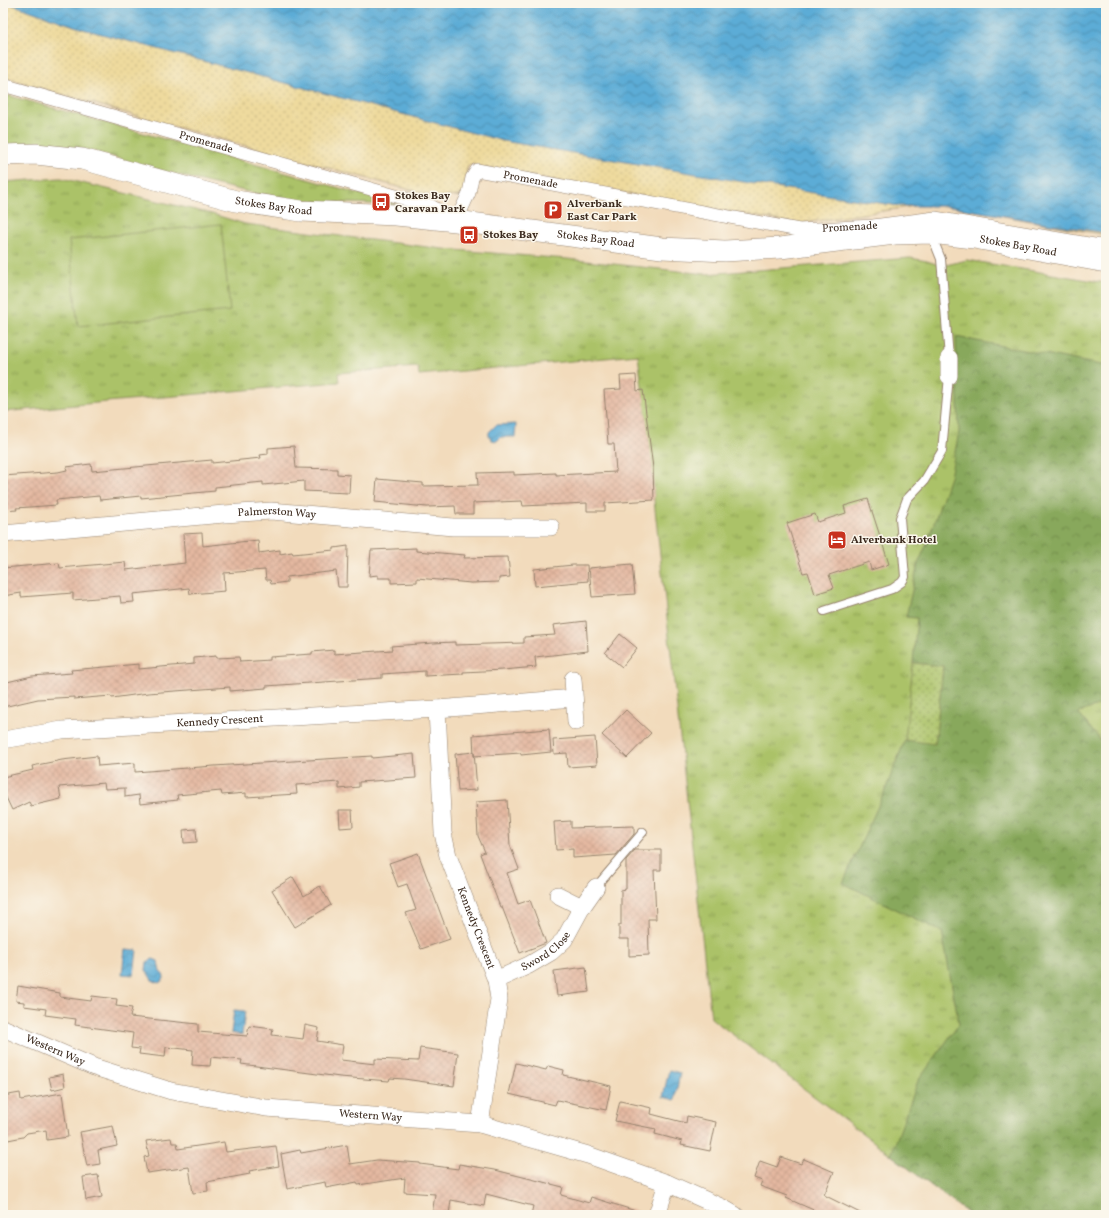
<svg xmlns="http://www.w3.org/2000/svg" width="1109" height="1218" viewBox="0 0 1109 1218" font-family="Vollkorn,serif">
<defs>
<pattern id="grass-tufts" width="24" height="20" patternUnits="userSpaceOnUse"><rect width="24" height="20" fill="#abc267"/><path d="M3 7l-1-3M5 7V3M7 7l1-3M15 17l-1-3M17 17v-4M19 17l1-3" fill="none" stroke="#8c9e54"/></pattern>
<pattern id="forest-crowns" width="20" height="18" patternUnits="userSpaceOnUse"><rect width="20" height="18" fill="#88a85c"/><path d="M2 6a3 3 0 1 1 6 0M12 15a3 3 0 1 1 6 0" fill="none" stroke="#70894b"/></pattern>
<pattern id="sand-dots" width="8" height="8" patternUnits="userSpaceOnUse"><rect width="8" height="8" fill="#eeda9e"/><path d="M2 2h.1M6 6h.1" fill="none" stroke="#cdbb88" stroke-width="1.8" stroke-linecap="round"/></pattern>
<pattern id="garden-dots" width="8" height="8" patternUnits="userSpaceOnUse"><rect width="8" height="8" fill="#abc267"/><path d="M2 2h.1M6 6h.1" fill="none" stroke="#8c9e54" stroke-width="1.8" stroke-linecap="round"/></pattern>
<pattern id="water-waves" width="16" height="10" patternUnits="userSpaceOnUse"><rect width="16" height="10" fill="#5cacd6"/><path d="M0 5q4-4 8 0t8 0" fill="none" stroke="#4d8cad"/></pattern>
<pattern id="building-cross-hatch" width="8" height="8" patternUnits="userSpaceOnUse"><rect width="8" height="8" fill="#e4b8a0"/><path d="M0 0l8 8M0 8l8-8" fill="none" stroke="#c49e89"/></pattern>
</defs>
<rect width="100%" height="100%" fill="#fbf7ec"/>
<filter id="ink" filterUnits="userSpaceOnUse"><feTurbulence type="fractalNoise" baseFrequency=".025" numOctaves="2"/><feDisplacementMap in="SourceGraphic" scale="8" xChannelSelector="R" yChannelSelector="G"/><feConvolveMatrix kernelMatrix="1 2 1 2 8 2 1 2 1" color-interpolation-filters="sRGB"/></filter>
<filter id="wash" filterUnits="userSpaceOnUse"><feTurbulence type="fractalNoise" baseFrequency=".012" numOctaves="4" result="noise"/><feDisplacementMap in="SourceGraphic" scale="16" xChannelSelector="R" yChannelSelector="G"/><feGaussianBlur stdDeviation="0.9" result="paint"/><feColorMatrix in="noise" values="0 0 0 0 0 0 0 0 0 0 0 0 0 0 0 0 0 1.4 0 .05"/><feComposite in="paint" operator="in"/></filter>
<g filter="url(#wash)">
<rect width="100%" height="100%" fill="#f2dbbc"/>
<path fill="url(#grass-tufts)" stroke="#737642" d="M 3,94 L 400,205 L 321,202 L 279,199 L 197,180 L 88,150 L 42,144 L 3,148 Z
M 61,178 L 212,214 L 245,224 L 443,249 L 567,259 L 706,274 L 910,258 L 927,261 L 942,266 L 967,260 L 1106,283 L 1106,1215 L 970,1215 L 711,1018 L 654,500 L 652,466 L 638,355 L 419,375 L 418,367 L 338,373 L 339,382 L 117,401 L 3,412 L 3,182 Z"/>
<path fill="url(#forest-crowns)" stroke="#62693d" d="M 956,337 L 1106,366 L 1106,703 L 1078,713 L 1106,747 L 1106,1215 L 970,1215 L 891,1155 L 918,1081 L 959,1024 L 942,932 L 843,883 L 884,793 L 905,740 L 935,743 L 943,666 L 913,663 L 917,618 L 906,617 L 918,564 L 926,546 L 950,477 L 959,432 Z"/>
<path fill="url(#sand-dots)" stroke="#94825e" d="M 3,3 L 194,3 L 1106,180 L 1106,235 L 934,203 L 798,224 L 468,165 L 463,196 L 437,197 L 157,122 L 3,77 Z"/>
<path fill="url(#garden-dots)" stroke="#737642" d="M 913,663 L 943,666 L 935,744 L 905,740 Z"/>
<path fill="#abc267" stroke="#737642" d="M 221,224 L 230,311 L 78,326 L 69,240 Z"/>
<path fill="url(#water-waves)" stroke="#4c6b7a" d="M 8,3 L 1106,3 L 1106,233 L 946,206 L 899,206 L 755,184 L 503,141 L 83,29 Z
M 516,424 L 515,437 L 501,437 L 497,441 L 492,440 L 489,436 L 489,432 L 496,425 Z
M 125,949 L 137,950 L 134,975 L 122,974 Z
M 153,959 L 158,961 L 160,972 C 163,974 164,975 164,979 L 159,983 L 152,980 L 146,970 L 147,962 Z
M 234,1010 L 245,1011 L 242,1035 L 231,1033 Z
M 669,1070 L 680,1073 L 675,1100 L 663,1097 Z"/>
<g id="blocks">
<path fill="url(#building-cross-hatch)" d="M 636,375 L 637,391 L 643,390 L 653,468 L 654,500 L 605,503 L 605,511 L 587,511 L 587,503 L 523,506 L 522,501 L 473,503 L 473,514 L 456,514 L 455,506 L 427,507 L 375,502 L 377,479 L 423,483 L 423,486 L 478,485 L 477,473 L 514,472 L 514,475 L 556,473 L 556,475 L 616,472 L 614,444 L 608,444 L 604,390 L 621,389 L 620,376 Z
M 294,446 L 296,468 L 337,469 L 337,474 L 350,475 L 349,493 L 304,491 L 304,481 L 263,485 L 263,482 L 215,487 L 215,491 L 141,498 L 141,496 L 100,500 L 99,496 L 56,500 L 57,505 L 16,508 L 17,510 L 3,511 L 3,476 L 58,472 L 67,470 L 66,467 L 91,464 L 92,471 L 212,460 L 212,463 L 261,458 L 260,455 L 268,454 L 268,448 Z
M 868,499 L 889,564 L 871,570 L 869,562 L 829,575 L 834,588 L 815,594 L 808,572 L 803,573 L 787,523 L 815,514 L 818,522 L 846,513 L 844,506 Z
M 202,533 L 203,546 L 258,540 L 259,553 L 280,550 L 280,554 L 292,552 L 293,554 L 334,550 L 334,548 L 348,546 L 347,587 L 338,587 L 336,571 L 287,577 L 287,582 L 271,584 L 270,580 L 266,580 L 265,570 L 224,573 L 225,591 L 190,594 L 189,588 L 133,594 L 134,602 L 121,603 L 120,596 L 73,600 L 73,593 L 21,597 L 21,593 L 3,596 L 3,568 L 59,563 L 60,568 L 125,562 L 126,570 L 185,563 L 183,534 Z
M 416,548 L 416,551 L 465,555 L 464,558 L 508,557 L 510,577 L 499,578 L 499,582 L 471,583 L 417,578 L 417,582 L 391,583 L 391,578 L 378,578 L 378,575 L 369,576 L 371,550 Z
M 632,564 L 635,594 L 592,597 L 589,568 Z
M 573,565 L 587,565 L 588,581 L 535,586 L 534,569 Z
M 586,621 L 588,651 L 535,657 L 536,667 L 503,670 L 463,672 L 463,674 L 425,676 L 425,671 L 382,674 L 382,678 L 266,686 L 266,688 L 230,691 L 230,687 L 148,693 L 112,698 L 111,696 L 74,699 L 74,697 L 38,699 L 3,707 L 3,683 L 32,676 L 72,673 L 71,670 L 139,664 L 139,669 L 194,664 L 194,658 L 216,656 L 216,658 L 239,657 L 240,662 L 270,660 L 270,657 L 312,654 L 312,652 L 334,650 L 334,654 L 392,650 L 391,646 L 433,643 L 455,642 L 455,645 L 524,643 L 524,637 L 555,635 L 553,625 Z
M 620,634 L 637,648 L 622,667 L 605,653 Z
M 626,710 L 651,733 L 627,758 L 602,735 Z
M 549,729 L 551,752 L 521,755 L 521,753 L 474,756 L 473,735 Z
M 595,737 L 597,765 L 568,767 L 567,753 L 554,754 L 553,740 Z
M 474,752 L 477,790 L 458,791 L 455,754 Z
M 414,754 L 416,778 L 359,782 L 359,787 L 339,789 L 339,782 L 296,785 L 297,794 L 246,797 L 246,793 L 222,795 L 221,791 L 177,795 L 178,800 L 140,804 L 139,795 L 125,797 L 125,788 L 105,789 L 104,783 L 59,787 L 61,799 L 31,806 L 29,802 L 12,810 L 3,791 L 3,777 L 33,770 L 32,766 L 62,760 L 97,756 L 98,766 L 135,763 L 135,772 L 214,766 L 372,756 L 372,758 Z
M 507,800 L 510,845 L 519,869 L 507,873 L 518,904 L 530,900 L 546,943 L 520,953 L 502,907 L 500,907 L 480,854 L 485,852 L 478,836 L 476,802 Z
M 339,810 L 352,810 L 353,827 L 340,828 Z
M 571,821 L 571,828 L 634,826 L 634,834 L 616,855 L 573,858 L 573,849 L 556,850 L 554,822 Z
M 196,829 L 197,842 L 184,843 L 183,830 Z
M 635,850 L 661,850 L 661,870 L 654,870 L 656,919 L 648,919 L 649,955 L 629,956 L 629,939 L 619,939 L 619,925 L 621,925 L 621,890 L 626,889 L 626,860 Z
M 418,853 L 450,939 L 421,949 L 406,913 L 416,910 L 407,884 L 398,887 L 389,863 Z
M 293,877 L 304,896 L 320,886 L 331,905 L 295,927 L 272,890 Z
M 586,967 L 589,992 L 557,996 L 554,971 Z
M 18,986 L 60,993 L 60,997 L 91,1001 L 92,996 L 117,999 L 116,1006 L 132,1008 L 130,1017 L 198,1024 L 198,1032 L 247,1036 L 249,1026 L 273,1029 L 272,1035 L 303,1039 L 305,1025 L 319,1028 L 317,1041 L 343,1045 L 341,1060 L 375,1064 L 375,1059 L 418,1061 L 420,1048 L 458,1053 L 454,1086 L 404,1079 L 390,1078 L 389,1081 L 340,1077 L 241,1064 L 242,1060 L 211,1057 L 210,1066 L 192,1065 L 193,1050 L 166,1047 L 165,1057 L 139,1054 L 140,1049 L 131,1048 L 133,1033 L 75,1025 L 76,1019 L 45,1015 L 46,1009 L 24,1006 L 24,1002 L 16,1001 Z
M 516,1063 L 546,1070 L 548,1066 L 564,1070 L 563,1075 L 611,1086 L 606,1110 L 557,1100 L 555,1105 L 509,1094 Z
M 63,1074 L 65,1087 L 52,1090 L 49,1077 Z
M 20,1093 L 21,1100 L 62,1093 L 68,1137 L 47,1140 L 46,1130 L 27,1133 L 23,1137 L 3,1141 L 3,1096 Z
M 620,1101 L 652,1108 L 651,1114 L 686,1123 L 687,1116 L 716,1122 L 710,1151 L 681,1145 L 682,1141 L 655,1134 L 656,1129 L 615,1121 Z
M 113,1126 L 117,1146 L 98,1150 L 100,1164 L 87,1166 L 80,1132 Z
M 171,1138 L 172,1143 L 177,1143 L 178,1149 L 224,1142 L 226,1152 L 276,1146 L 279,1166 L 249,1171 L 250,1174 L 207,1182 L 208,1191 L 193,1193 L 189,1167 L 147,1173 L 144,1157 L 149,1156 L 146,1141 Z
M 347,1145 L 350,1164 L 377,1160 L 420,1163 L 420,1164 L 458,1169 L 459,1164 L 495,1170 L 563,1187 L 561,1195 L 589,1203 L 591,1197 L 639,1212 L 638,1215 L 531,1215 L 533,1206 L 486,1194 L 484,1206 L 451,1200 L 449,1215 L 432,1215 L 435,1194 L 404,1192 L 405,1178 L 358,1185 L 357,1182 L 326,1188 L 325,1182 L 287,1189 L 281,1154 L 300,1150 L 301,1153 Z
M 781,1157 L 801,1164 L 804,1159 L 834,1172 L 824,1195 L 864,1215 L 825,1215 L 786,1198 L 787,1196 L 760,1186 L 762,1181 L 754,1178 L 760,1161 L 777,1167 Z
M 98,1175 L 102,1197 L 86,1200 L 83,1177 Z"/>
</g>
</g>
<g filter="url(#ink)">
<use href="#blocks" fill-opacity="0" stroke="#96826d" stroke-width="1"/>
<g fill="none" stroke-linecap="round" stroke-linejoin="round">
<defs>
<path id="service" d="M 931,234 L 941,259 L 949,358
M 824,611 L 892,589 L 902,582 L 905,577 L 900,518 L 907,499 L 924,481 L 942,451 L 949,376
M 596,887 L 643,832"/>
<g id="pedestrian">
<path id="s1" d="M 3,85 L 431,206 L 456,221 L 469,193 L 472,178 L 477,170 L 799,230 L 873,226 L 935,218 L 1106,247"/>
</g>
<g id="minor">
<path d="M 949,358 L 949,376"/>
<path id="s2" d="M 3,534 L 224,514 L 271,511 L 453,527 L 551,527"/>
<path d="M 573,679 L 576,722"/>
<path id="s3" d="M 437,709 L 443,833 L 448,856 L 496,980 L 499,999 L 480,1124"/>
<path id="s4" d="M 3,740 L 62,730 L 437,709 L 574,698"/>
<path d="M 558,895 L 582,907"/>
<path id="s5" d="M 496,980 L 529,965 L 551,952 L 564,940 L 582,907 L 596,887"/>
<path id="s6" d="M 3,1028 L 94,1067 L 171,1091 L 266,1108 L 480,1124 L 588,1155 L 667,1183 L 723,1208 L 735,1215"/>
<path d="M 657,1215 L 667,1183"/>
</g>
<g id="tertiary">
<path id="s7" d="M 3,155 L 36,154 L 82,159 L 236,201 L 301,211 L 396,215 L 456,221 L 662,248 L 725,251 L 780,248 L 895,234 L 931,233 L 974,238 L 1106,262"/>
</g>
</defs>
<use href="#service" stroke="#96826d" stroke-width="10"/>
<use href="#pedestrian" stroke="#96826d" stroke-width="14"/>
<use href="#minor" stroke="#96826d" stroke-width="18"/>
<use href="#tertiary" stroke="#96826d" stroke-width="22"/>
<use href="#service" stroke="#fff" stroke-width="8"/>
<use href="#pedestrian" stroke="#fff" stroke-width="13"/>
<use href="#minor" stroke="#fff" stroke-width="17"/>
<use href="#tertiary" stroke="#fff" stroke-width="21"/>
</g>
</g>
<defs>
<symbol id="bus-square" viewBox="-11 -11 22 22"><rect x="-9" y="-9" width="18" height="18" rx="4" fill="#c8321e" stroke="#fbf7ec"/><path d="M-5-6H5V4H4V6H2V4H-2V6H-4V4H-5ZM-3.5-4V0h7V-4ZM-3.5 1.2v1.5H-2V1.2ZM2 1.2v1.5H3.5V1.2Z" fill="#fff"/></symbol>
<symbol id="parking-square" viewBox="-11 -11 22 22"><rect x="-9" y="-9" width="18" height="18" rx="4" fill="#c8321e" stroke="#fbf7ec"/><path d="M-3.5-5.5H1a3.5 3.5 0 0 1 0 7H-1V5.5H-3.5ZM-1-3.4V-.6H.8a1.4 1.4 0 0 0 0-2.8Z" fill="#fff"/></symbol>
<symbol id="hotel-square" viewBox="-11 -11 22 22"><rect x="-9" y="-9" width="18" height="18" rx="4" fill="#c8321e" stroke="#fbf7ec"/><path d="M-6-4.5h1.5V1H6V5H4.5V3h-9V5H-6ZM-4 0a1.8 1.8 0 1 1 3.6 0ZM.5 0V-2.5h3Q6-2.5 6 0Z" fill="#fff"/></symbol>
</defs>
<g fill-rule="evenodd">
<use href="#bus-square" x="370" y="191" width="22" height="22"/>
<use href="#parking-square" x="542" y="199" width="22" height="22"/>
<use href="#bus-square" x="458" y="224" width="22" height="22"/>
<use href="#hotel-square" x="826" y="529" width="22" height="22"/>
</g>
<g text-anchor="middle" dominant-baseline="central" stroke-width="3" stroke-linejoin="round" paint-order="stroke">
<g font-size="11" fill="#3b2a1e" stroke="#fbf7ec">
<text stroke="none"><textPath href="#s1" startOffset="211">Promenade</textPath></text>
<text stroke="none"><textPath href="#s1" startOffset="584">Promenade</textPath></text>
<text stroke="none"><textPath href="#s7" startOffset="277">Stokes Bay Road</textPath></text>
<text stroke="none"><textPath href="#s1" startOffset="908">Promenade</textPath></text>
<text stroke="none"><textPath href="#s7" startOffset="601">Stokes Bay Road</textPath></text>
<text stroke="none"><textPath href="#s7" startOffset="1026">Stokes Bay Road</textPath></text>
<text stroke="none"><textPath href="#s2" startOffset="275">Palmerston Way</textPath></text>
<text stroke="none"><textPath href="#s4" startOffset="218">Kennedy Crescent</textPath></text>
<text stroke="none"><textPath href="#s3" startOffset="225">Kennedy Crescent</textPath></text>
<text stroke="none"><textPath href="#s5" startOffset="58">Sword Close</textPath></text>
<text stroke="none"><textPath href="#s6" startOffset="57">Western Way</textPath></text>
<text stroke="none"><textPath href="#s6" startOffset="381">Western Way</textPath></text>
</g>
<g font-size="11" font-weight="bold" fill="#3b2a1e" stroke="#fbf7ec" text-anchor="start">
<text x="395" y="196">Stokes Bay<tspan x="395" dy="13">Caravan Park</tspan></text>
<text x="567" y="204">Alverbank<tspan x="567" dy="13">East Car Park</tspan></text>
<text x="483" y="235">Stokes Bay</text>
<text x="851" y="540">Alverbank Hotel</text>
</g>
</g>
<rect width="1109" height="1218" fill="none" stroke="#fbf7ec" stroke-width="16"/>
</svg>
